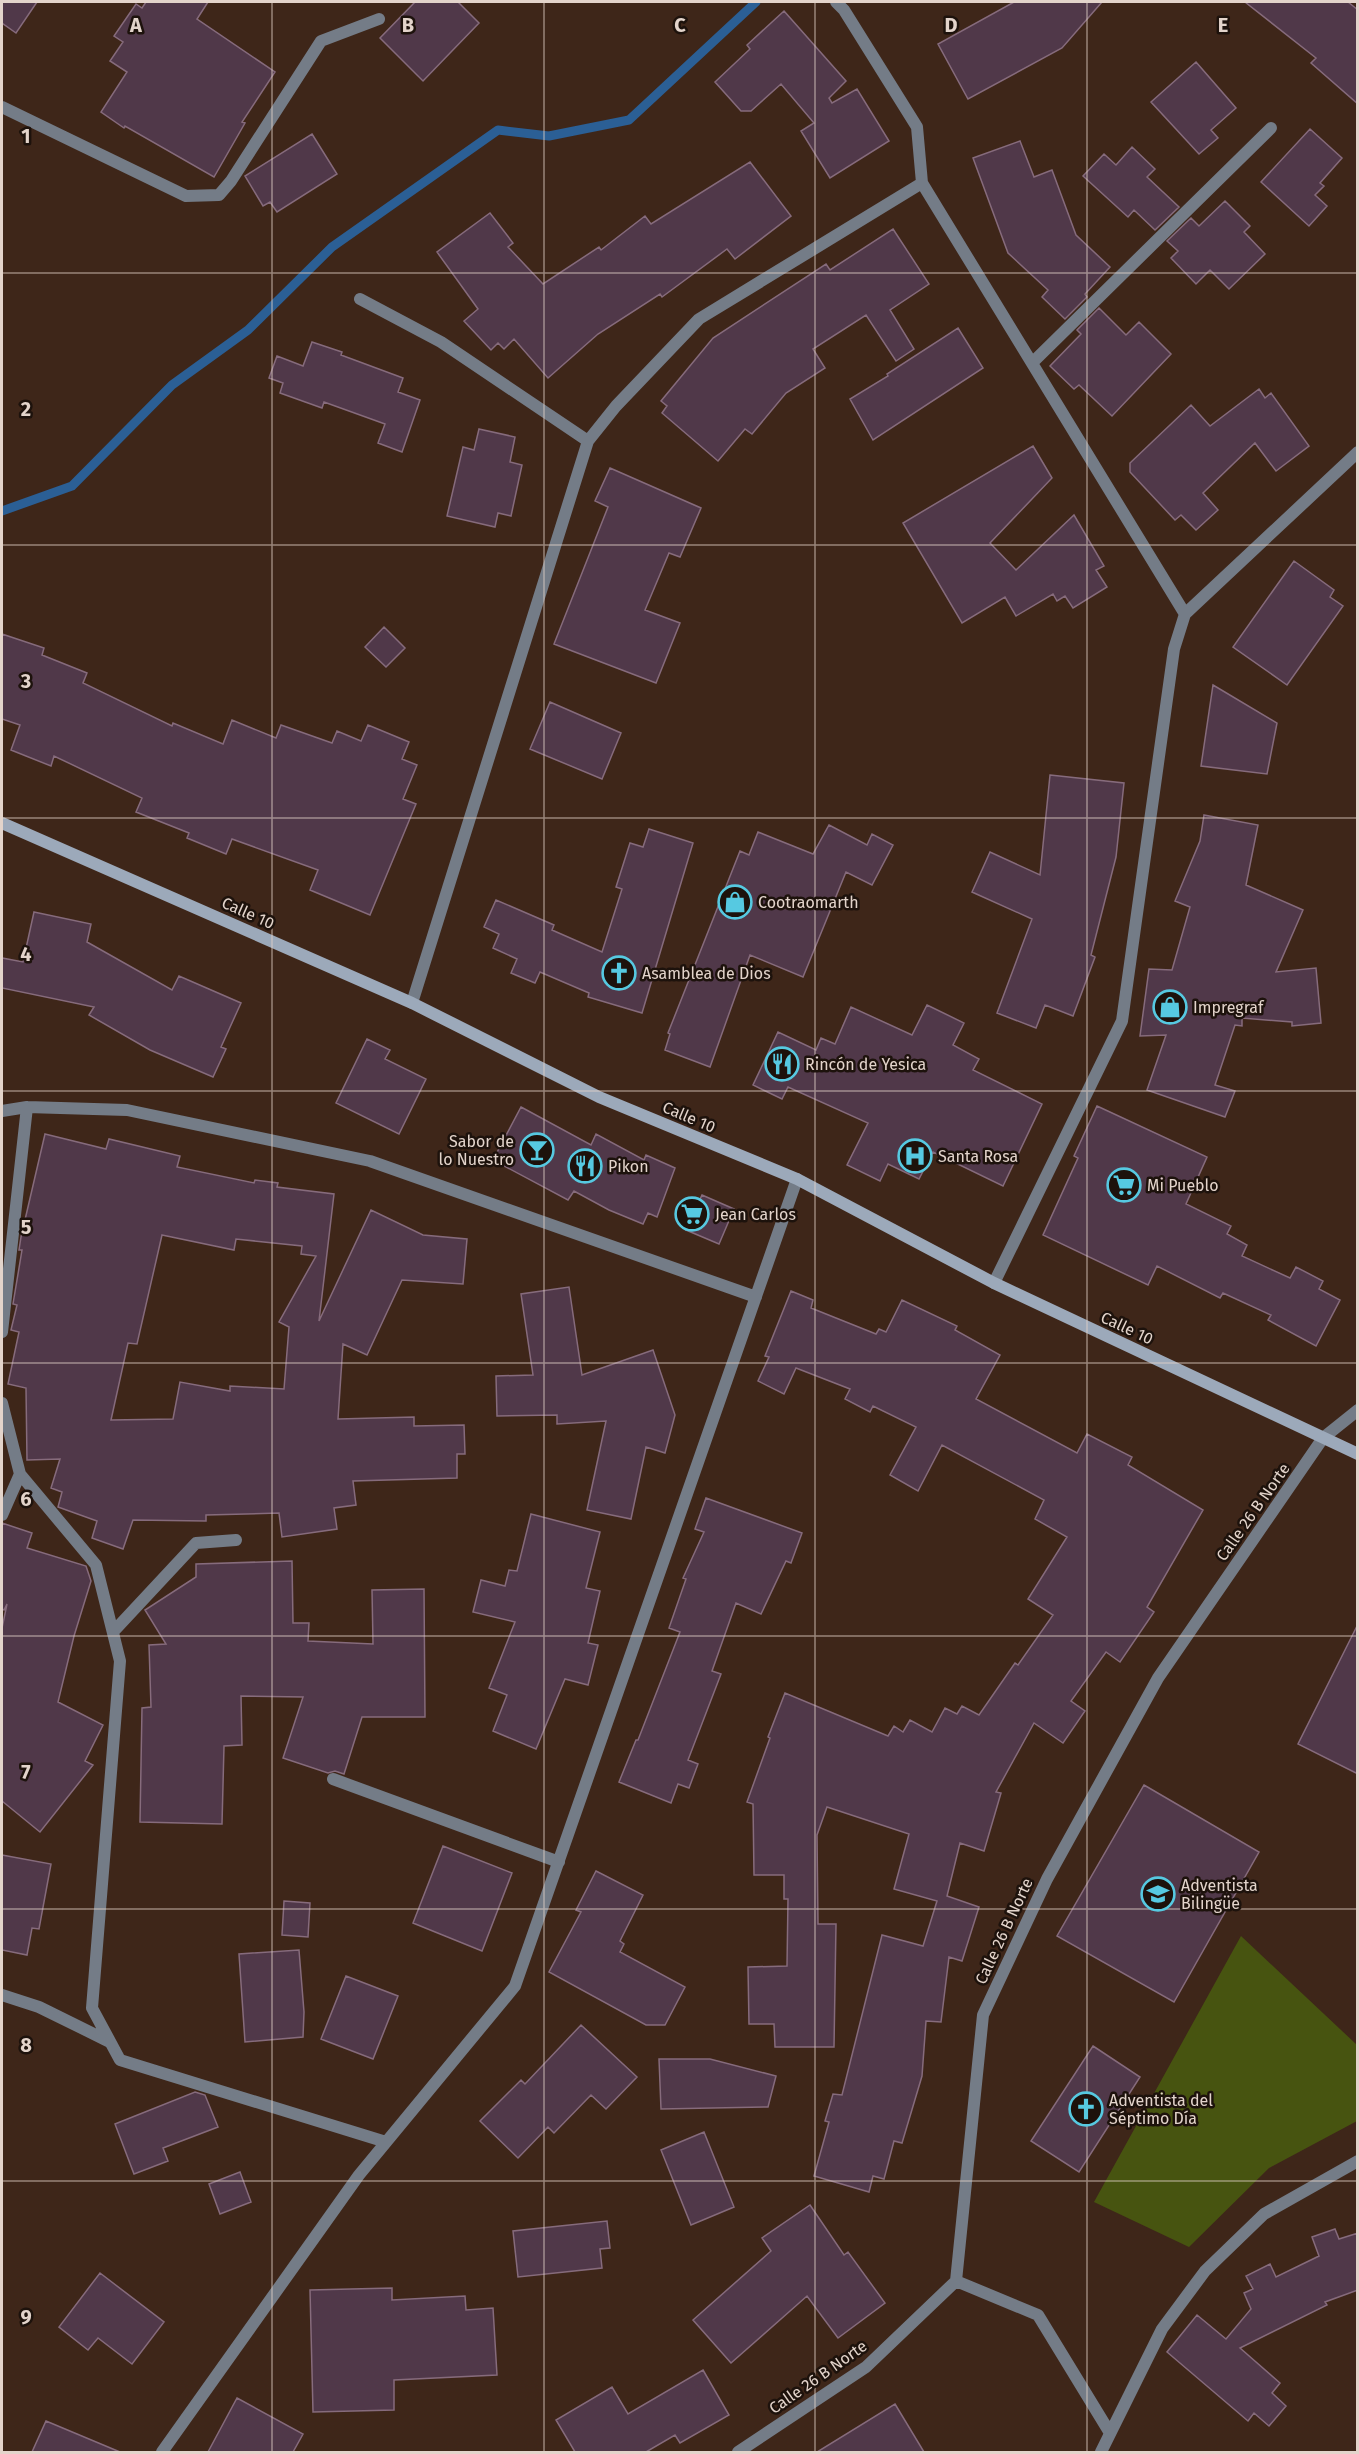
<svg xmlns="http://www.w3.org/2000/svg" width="1359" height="2454" viewBox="0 0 1359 2454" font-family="'Fira Sans',sans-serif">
<rect width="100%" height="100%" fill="#3e2619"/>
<path fill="#475410" d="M 1241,1936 L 1357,2045 L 1357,2121 L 1269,2168 L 1189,2247 L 1094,2202 Z"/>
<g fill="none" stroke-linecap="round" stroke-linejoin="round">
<path stroke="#2b5f95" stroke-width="9" d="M 2,511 L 72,486 L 172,385 L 248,330 L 332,247 L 498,130 L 549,136 L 629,120 L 756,2"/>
</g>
<path fill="#503849" stroke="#866b7c" stroke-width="1.5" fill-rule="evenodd" d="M 2,2 L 37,2 L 16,33 L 2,23 Z
M 146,2 L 208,2 L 197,19 L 275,72 L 242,122 L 245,123 L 214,177 L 125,126 L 124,128 L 101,112 L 127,72 L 110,61 L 123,42 L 114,36 L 136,4 L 142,8 Z
M 415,2 L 458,2 L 479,23 L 423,81 L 380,38 Z
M 1014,2 L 1102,2 L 1062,48 L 968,99 L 938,44 Z
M 1245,2 L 1348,2 L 1358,10 L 1358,104 L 1311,63 L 1316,58 Z
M 784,11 L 846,81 L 829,98 L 832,103 L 857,89 L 889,141 L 830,178 L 801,131 L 814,123 L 781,84 L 751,111 L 741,111 L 715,82 L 750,49 L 747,45 Z
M 1196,62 L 1236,108 L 1211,130 L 1218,138 L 1199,154 L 1151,102 Z
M 1310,129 L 1342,158 L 1320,183 L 1324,186 L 1315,195 L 1327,206 L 1309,226 L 1261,182 Z
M 312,134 L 337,174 L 277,212 L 270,202 L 263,206 L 245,176 Z
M 1020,141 L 1034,177 L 1052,170 L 1076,235 L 1110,267 L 1085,294 L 1087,297 L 1065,319 L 1042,297 L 1048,290 L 1008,253 L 973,158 Z
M 1132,147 L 1155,169 L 1147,177 L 1179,207 L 1155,230 L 1134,210 L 1128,217 L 1083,176 L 1104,154 L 1116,165 Z
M 750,162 L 791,216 L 735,259 L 727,249 L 662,297 L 660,294 L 598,334 L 548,378 L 514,339 L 504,349 L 498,343 L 491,350 L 464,321 L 478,309 L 437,252 L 490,213 L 513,243 L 508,247 L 543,284 L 599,247 L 601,250 L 645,216 L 651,224 Z
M 1225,201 L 1250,226 L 1244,232 L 1265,254 L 1229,289 L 1210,270 L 1196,284 L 1171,258 L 1178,251 L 1167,241 L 1191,218 L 1199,226 Z
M 893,229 L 929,284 L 890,310 L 914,349 L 896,361 L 866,315 L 813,349 L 825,368 L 786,393 L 752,434 L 745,429 L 718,461 L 662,413 L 667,406 L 661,401 L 713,338 L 826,264 L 830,270 Z
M 1099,308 L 1126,335 L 1139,322 L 1171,354 L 1112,416 L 1079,385 L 1074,389 L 1050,366 L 1081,334 L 1077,330 Z
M 958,328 L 983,368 L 873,440 L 850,399 L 888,376 L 887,374 Z
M 312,342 L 342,352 L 341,355 L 403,378 L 398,392 L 420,400 L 402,452 L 378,443 L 385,424 L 324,402 L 322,408 L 280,393 L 283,383 L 269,378 L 277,356 L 303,366 Z
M 1259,389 L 1265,398 L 1271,393 L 1309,446 L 1276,471 L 1255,443 L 1203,493 L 1218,510 L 1196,530 L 1181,515 L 1175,520 L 1130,472 L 1130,463 L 1191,405 L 1210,426 Z
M 479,429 L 515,437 L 510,462 L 522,465 L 511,516 L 498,513 L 495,527 L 447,516 L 463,447 L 474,450 Z
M 1033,446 L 1052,478 L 990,543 L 1016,570 L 1074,515 L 1104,566 L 1096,570 L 1107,587 L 1073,608 L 1065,596 L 1057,601 L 1053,594 L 1016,616 L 1005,597 L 962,623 L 903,523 Z
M 610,468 L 701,508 L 680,557 L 669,553 L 645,610 L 680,623 L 656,683 L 554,644 L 608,507 L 595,501 Z
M 1294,561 L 1334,590 L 1330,597 L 1343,606 L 1287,685 L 1233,647 Z
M 384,627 L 405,648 L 386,667 L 365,647 Z
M 2,634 L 44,648 L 42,655 L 87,673 L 83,683 L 172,726 L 173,723 L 223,744 L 232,720 L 276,738 L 281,725 L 332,743 L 337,731 L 361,741 L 368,725 L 409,742 L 402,759 L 417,765 L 403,799 L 416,804 L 370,915 L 310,890 L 318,870 L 232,839 L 226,854 L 187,838 L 189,833 L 136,812 L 142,798 L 54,756 L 51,766 L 11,750 L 20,725 L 2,719 Z
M 1213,685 L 1277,723 L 1267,774 L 1201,766 Z
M 550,702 L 621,733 L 602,779 L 530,749 Z
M 1050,775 L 1124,783 L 1116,857 L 1091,955 L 1095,957 L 1073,1016 L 1045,1005 L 1036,1028 L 997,1013 L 1032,919 L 972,892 L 990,852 L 1040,875 Z
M 1204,815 L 1258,825 L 1246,885 L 1303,910 L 1276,972 L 1316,968 L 1321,1023 L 1292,1026 L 1292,1022 L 1242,1018 L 1242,1026 L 1235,1025 L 1215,1085 L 1235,1091 L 1225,1117 L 1147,1090 L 1166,1035 L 1140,1036 L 1149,969 L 1172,970 L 1190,907 L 1175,901 L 1200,841 Z
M 829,825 L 867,845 L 872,834 L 893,845 L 872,885 L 846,872 L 803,977 L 750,955 L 710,1067 L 665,1050 L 670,1034 L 668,1033 L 740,851 L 749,855 L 758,832 L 813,854 Z
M 649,829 L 693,843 L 642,1013 L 588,997 L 589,993 L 540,972 L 535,983 L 511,973 L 517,959 L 493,948 L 499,934 L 484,927 L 496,900 L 554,925 L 552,930 L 602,952 L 622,889 L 616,887 L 630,843 L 643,847 Z
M 34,912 L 91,924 L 87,942 L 172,990 L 179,976 L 241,1003 L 221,1047 L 226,1049 L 213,1077 L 150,1050 L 89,1015 L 94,1007 L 2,988 L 2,958 L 23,962 Z
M 927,1005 L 964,1023 L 953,1045 L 979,1059 L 973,1070 L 1042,1104 L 1003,1186 L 933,1152 L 919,1179 L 888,1164 L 880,1181 L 847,1165 L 868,1123 L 788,1087 L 782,1099 L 753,1085 L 778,1032 L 816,1050 L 821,1038 L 835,1044 L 851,1007 L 912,1035 Z
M 367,1039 L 390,1050 L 385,1059 L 426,1079 L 399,1134 L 336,1103 Z
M 1097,1106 L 1207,1157 L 1186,1204 L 1231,1226 L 1227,1234 L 1247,1245 L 1242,1256 L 1290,1278 L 1296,1267 L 1323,1281 L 1319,1289 L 1340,1300 L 1316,1346 L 1268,1320 L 1271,1315 L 1223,1293 L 1220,1298 L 1157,1266 L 1148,1285 L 1043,1235 L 1078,1158 L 1074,1156 Z
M 521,1107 L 591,1145 L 596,1134 L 644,1160 L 646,1155 L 675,1168 L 657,1217 L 648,1213 L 643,1224 L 609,1210 L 574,1191 L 568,1200 L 493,1160 Z
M 45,1134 L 106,1149 L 109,1139 L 180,1156 L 177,1167 L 254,1183 L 255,1180 L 278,1183 L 277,1187 L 334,1194 L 319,1321 L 371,1210 L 423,1235 L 467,1239 L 463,1284 L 402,1280 L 367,1355 L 343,1344 L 338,1419 L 414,1417 L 414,1426 L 464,1425 L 465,1454 L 457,1454 L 457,1478 L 353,1481 L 356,1505 L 334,1508 L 337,1529 L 282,1537 L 279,1513 L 206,1515 L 206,1521 L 133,1520 L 123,1549 L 92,1538 L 97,1521 L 58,1507 L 62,1492 L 51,1488 L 60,1459 L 27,1460 L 26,1388 L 8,1384 L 19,1332 L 11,1330 L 17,1305 L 13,1304 L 22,1250 L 19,1250 L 21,1237 ZM 162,1235 L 234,1250 L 236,1239 L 302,1246 L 301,1254 L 316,1256 L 279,1322 L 289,1327 L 284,1389 L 230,1386 L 230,1391 L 180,1382 L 173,1419 L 111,1420 L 128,1343 L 137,1344 Z
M 702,1195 L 734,1209 L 719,1244 L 686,1230 Z
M 569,1287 L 582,1375 L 653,1350 L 675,1415 L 665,1453 L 646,1447 L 631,1519 L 587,1510 L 606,1421 L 557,1424 L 557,1415 L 497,1416 L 496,1376 L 533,1375 L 521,1294 Z
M 791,1291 L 813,1300 L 811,1308 L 876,1334 L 879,1329 L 886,1332 L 902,1300 L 957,1326 L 955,1330 L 1000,1355 L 976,1399 L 1077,1453 L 1087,1434 L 1132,1457 L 1128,1465 L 1203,1510 L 1147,1607 L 1154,1612 L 1120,1662 L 1106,1652 L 1071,1701 L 1085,1711 L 1063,1743 L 1034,1723 L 996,1792 L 1001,1793 L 984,1851 L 960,1843 L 947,1896 L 979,1907 L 962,1961 L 949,1957 L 941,2022 L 926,2021 L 922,2076 L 902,2143 L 894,2141 L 884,2179 L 873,2176 L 869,2192 L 814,2176 L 829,2122 L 825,2121 L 833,2094 L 842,2095 L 882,1935 L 923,1946 L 937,1901 L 894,1889 L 909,1834 L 827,1807 L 817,1835 L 818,1924 L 836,1924 L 834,2047 L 775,2047 L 774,2024 L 749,2024 L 748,1967 L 787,1966 L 788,1899 L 784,1899 L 784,1875 L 754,1875 L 753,1804 L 747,1802 L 770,1738 L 768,1737 L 785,1693 L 888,1736 L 894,1726 L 903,1732 L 910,1720 L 932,1732 L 945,1708 L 957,1714 L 962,1706 L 979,1715 L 1015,1663 L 1018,1665 L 1053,1615 L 1028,1599 L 1067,1537 L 1035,1519 L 1044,1500 L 942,1445 L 918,1491 L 890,1475 L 916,1427 L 873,1406 L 870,1412 L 845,1399 L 850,1389 L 796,1368 L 784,1394 L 758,1381 L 769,1357 L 765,1356 Z
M 706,1498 L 802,1533 L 791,1563 L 786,1561 L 761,1614 L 736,1603 L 712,1671 L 721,1674 L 688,1760 L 698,1764 L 689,1788 L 678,1784 L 671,1803 L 619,1782 L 636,1740 L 638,1740 L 680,1632 L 669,1628 L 686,1579 L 683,1578 L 704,1532 L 695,1529 Z
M 531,1514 L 600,1532 L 586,1588 L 600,1591 L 588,1643 L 598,1645 L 588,1685 L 565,1679 L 536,1749 L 493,1731 L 507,1695 L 489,1688 L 515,1622 L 473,1612 L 481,1580 L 505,1586 L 509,1570 L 517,1571 Z
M 2,1523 L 32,1533 L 27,1548 L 86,1566 L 91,1581 L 74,1636 L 58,1702 L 103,1725 L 85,1761 L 93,1765 L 40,1832 L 2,1801 L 2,1628 L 7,1604 L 4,1610 L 2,1609 Z
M 292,1561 L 293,1623 L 309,1623 L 308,1641 L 373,1644 L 372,1590 L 424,1589 L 425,1717 L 362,1717 L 344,1774 L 335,1771 L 328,1773 L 283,1758 L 303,1697 L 241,1696 L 242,1745 L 224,1746 L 222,1824 L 140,1822 L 142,1708 L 151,1707 L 149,1645 L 166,1644 L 145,1610 L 196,1577 L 196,1564 Z
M 1358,1624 L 1358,1774 L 1298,1744 Z
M 1144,1785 L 1259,1852 L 1174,2002 L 1057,1936 Z
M 443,1846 L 512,1873 L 482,1951 L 413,1923 Z
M 2,1855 L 51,1864 L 39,1929 L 32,1928 L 27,1955 L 2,1950 Z
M 596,1871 L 643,1895 L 620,1941 L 624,1944 L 620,1952 L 685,1987 L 665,2025 L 646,2025 L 549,1972 L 581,1912 L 576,1910 Z
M 284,1901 L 310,1903 L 308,1937 L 282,1935 Z
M 299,1950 L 304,2012 L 303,2037 L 245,2042 L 239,1954 Z
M 346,1976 L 398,1996 L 373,2059 L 321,2039 Z
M 581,2025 L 637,2077 L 606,2109 L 591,2095 L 554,2133 L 548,2127 L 518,2158 L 480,2121 L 521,2080 L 525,2084 Z
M 1093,2046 L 1140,2077 L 1079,2172 L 1031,2141 Z
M 659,2059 L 710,2059 L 776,2076 L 768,2107 L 661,2109 Z
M 195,2092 L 205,2095 L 218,2127 L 163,2148 L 168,2161 L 134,2174 L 115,2124 Z
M 704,2132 L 734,2207 L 691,2225 L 661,2150 Z
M 240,2172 L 251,2202 L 220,2214 L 209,2184 Z
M 810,2205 L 844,2255 L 848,2252 L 885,2303 L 838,2338 L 807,2296 L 731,2363 L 693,2320 L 771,2251 L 762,2238 Z
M 607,2221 L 610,2248 L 600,2249 L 602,2268 L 518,2277 L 513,2231 Z
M 1335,2229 L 1339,2239 L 1358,2233 L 1358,2290 L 1325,2302 L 1327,2305 L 1240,2348 L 1280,2383 L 1272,2393 L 1286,2406 L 1269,2426 L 1254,2413 L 1248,2421 L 1167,2352 L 1197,2315 L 1226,2339 L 1251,2309 L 1244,2293 L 1253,2289 L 1246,2276 L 1270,2264 L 1276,2277 L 1319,2256 L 1312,2237 Z
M 100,2273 L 164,2322 L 132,2364 L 98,2338 L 88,2350 L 59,2327 Z
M 392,2288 L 392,2300 L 465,2296 L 466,2310 L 493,2308 L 497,2375 L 394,2380 L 394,2410 L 313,2412 L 310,2290 Z
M 703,2370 L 729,2415 L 680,2443 L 675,2435 L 646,2452 L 575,2452 L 556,2420 L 612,2387 L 628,2414 Z
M 237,2398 L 303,2434 L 293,2452 L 208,2452 Z
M 895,2404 L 924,2452 L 817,2452 Z
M 46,2421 L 120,2452 L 32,2452 Z"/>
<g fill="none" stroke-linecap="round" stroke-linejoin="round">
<path stroke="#747c87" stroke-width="12" d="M 2,107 L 186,196 L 219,195 L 231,181 L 321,41 L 379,19
M 922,183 L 1185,614
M 360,299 L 441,342 L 588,441
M 1032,363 L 1271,128
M 412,1003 L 588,441 L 616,406 L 699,319 L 922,183 L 917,127 L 844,10 L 836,2
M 2,1111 L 27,1107 L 127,1110 L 370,1161 L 756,1297
M 994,1283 L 1122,1021 L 1174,649 L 1185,614 L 1358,452
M 2,1332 L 27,1107
M 2,1403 L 20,1474 L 96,1565 L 120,1661 L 92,2008 L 120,2060 L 386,2142
M 2,1515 L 20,1474
M 113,1632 L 196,1543 L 236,1540
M 333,1779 L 559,1862
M 2,1995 L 39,2007 L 110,2042
M 956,2281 L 1038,2315 L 1110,2433
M 162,2452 L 359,2175 L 515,1986 L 797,1179
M 738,2452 L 866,2367 L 956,2281 L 983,2015 L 1047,1879 L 1158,1678 L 1323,1438 L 1358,1410
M 1101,2452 L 1162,2329 L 1205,2271 L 1264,2214 L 1358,2161"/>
<path stroke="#9ca9ba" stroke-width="12" d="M 2,823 L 412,1003 L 599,1097 L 797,1179 L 994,1283 L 1358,1454"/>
</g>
<path fill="none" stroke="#e3d4cb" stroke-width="1.5" stroke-opacity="0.55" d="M 272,2 L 272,2452M 544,2 L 544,2452M 815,2 L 815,2452M 1087,2 L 1087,2452M 2,273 L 1358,273M 2,545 L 1358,545M 2,818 L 1358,818M 2,1091 L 1358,1091M 2,1363 L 1358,1363M 2,1636 L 1358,1636M 2,1909 L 1358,1909M 2,2181 L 1358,2181"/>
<defs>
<symbol id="shop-ring" viewBox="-11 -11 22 22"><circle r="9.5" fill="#1d120c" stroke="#56c9e1" stroke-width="1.5"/><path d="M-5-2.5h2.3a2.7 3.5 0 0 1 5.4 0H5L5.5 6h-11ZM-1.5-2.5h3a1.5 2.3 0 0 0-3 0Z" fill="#56c9e1"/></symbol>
<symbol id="church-ring" viewBox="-11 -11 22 22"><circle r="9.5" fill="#1d120c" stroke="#56c9e1" stroke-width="1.5"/><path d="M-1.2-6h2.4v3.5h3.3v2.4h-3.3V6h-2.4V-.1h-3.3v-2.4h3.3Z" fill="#56c9e1"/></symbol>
<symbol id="restaurant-ring" viewBox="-11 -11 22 22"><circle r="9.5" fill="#1d120c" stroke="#56c9e1" stroke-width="1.5"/><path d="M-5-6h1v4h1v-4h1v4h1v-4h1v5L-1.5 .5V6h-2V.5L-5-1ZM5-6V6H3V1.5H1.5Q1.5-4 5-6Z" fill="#56c9e1"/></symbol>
<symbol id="bar-ring" viewBox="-11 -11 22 22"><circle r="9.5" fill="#1d120c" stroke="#56c9e1" stroke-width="1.5"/><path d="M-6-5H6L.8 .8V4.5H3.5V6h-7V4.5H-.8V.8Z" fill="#56c9e1"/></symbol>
<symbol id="hospital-ring" viewBox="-11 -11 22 22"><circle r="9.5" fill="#1d120c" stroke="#56c9e1" stroke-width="1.5"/><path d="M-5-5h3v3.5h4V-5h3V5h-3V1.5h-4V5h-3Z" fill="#56c9e1"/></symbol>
<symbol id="supermarket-ring" viewBox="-11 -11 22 22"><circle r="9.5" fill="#1d120c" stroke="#56c9e1" stroke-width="1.5"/><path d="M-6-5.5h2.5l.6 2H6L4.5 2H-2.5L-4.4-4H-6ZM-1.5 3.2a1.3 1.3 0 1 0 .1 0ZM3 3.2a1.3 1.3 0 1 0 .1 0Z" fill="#56c9e1"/></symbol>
<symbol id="school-ring" viewBox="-11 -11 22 22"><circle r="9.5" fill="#1d120c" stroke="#56c9e1" stroke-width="1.5"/><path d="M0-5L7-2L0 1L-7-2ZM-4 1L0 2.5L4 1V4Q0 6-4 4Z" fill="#56c9e1"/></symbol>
</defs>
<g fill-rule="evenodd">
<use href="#shop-ring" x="716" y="883" width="38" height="38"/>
<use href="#church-ring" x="600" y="954" width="38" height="38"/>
<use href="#shop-ring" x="1151" y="988" width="38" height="38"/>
<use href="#restaurant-ring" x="763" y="1045" width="38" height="38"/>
<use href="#bar-ring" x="518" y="1131" width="38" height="38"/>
<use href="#hospital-ring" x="896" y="1137" width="38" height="38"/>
<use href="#restaurant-ring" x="566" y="1147" width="38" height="38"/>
<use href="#supermarket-ring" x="1105" y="1166" width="38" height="38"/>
<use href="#supermarket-ring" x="673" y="1195" width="38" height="38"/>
<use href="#school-ring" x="1139" y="1875" width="38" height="38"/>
<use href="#church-ring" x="1067" y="2090" width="38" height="38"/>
</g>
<g text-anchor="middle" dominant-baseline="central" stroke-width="5" stroke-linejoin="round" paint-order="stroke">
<g font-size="16" fill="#e3d4cb" stroke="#1d120c" text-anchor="start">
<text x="758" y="902">Cootraomarth</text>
<text x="642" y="973">Asamblea de Dios</text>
<text x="1193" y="1007">Impregraf</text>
<text x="805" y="1064">Rincón de Yesica</text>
<text x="514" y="1141" text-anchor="end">Sabor de<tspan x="514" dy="18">lo Nuestro</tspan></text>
<text x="938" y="1156">Santa Rosa</text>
<text x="608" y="1166">Pikon</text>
<text x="1147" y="1185">Mi Pueblo</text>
<text x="715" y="1214">Jean Carlos</text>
<text x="1181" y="1885">Adventista<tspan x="1181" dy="18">Bilingüe</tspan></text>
<text x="1109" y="2100">Adventista del<tspan x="1109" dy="18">Séptimo Día</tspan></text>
</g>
<g font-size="16" fill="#e3d4cb" stroke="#1d120c">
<text transform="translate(248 913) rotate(24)">Calle 10</text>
<text transform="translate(689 1117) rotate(23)">Calle 10</text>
<text transform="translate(1127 1328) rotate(25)">Calle 10</text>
<text transform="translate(1253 1512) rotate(-55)">Calle 26 B Norte</text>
<text transform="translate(1004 1931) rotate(-65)">Calle 26 B Norte</text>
<text transform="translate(818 2377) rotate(-35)">Calle 26 B Norte</text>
</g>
</g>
<g font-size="20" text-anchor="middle" font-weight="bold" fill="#e3d4cb" stroke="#1d120c" stroke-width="5" stroke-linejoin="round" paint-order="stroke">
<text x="136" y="32">A</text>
<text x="408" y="32">B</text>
<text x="680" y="32">C</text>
<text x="951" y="32">D</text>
<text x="1223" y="32">E</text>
<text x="26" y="143">1</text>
<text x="26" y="416">2</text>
<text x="26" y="688">3</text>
<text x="26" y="961">4</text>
<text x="26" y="1234">5</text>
<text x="26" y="1506">6</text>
<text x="26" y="1779">7</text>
<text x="26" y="2052">8</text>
<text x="26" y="2324">9</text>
</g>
<rect width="1359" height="2454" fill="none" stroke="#e3d4cb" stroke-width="6"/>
</svg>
